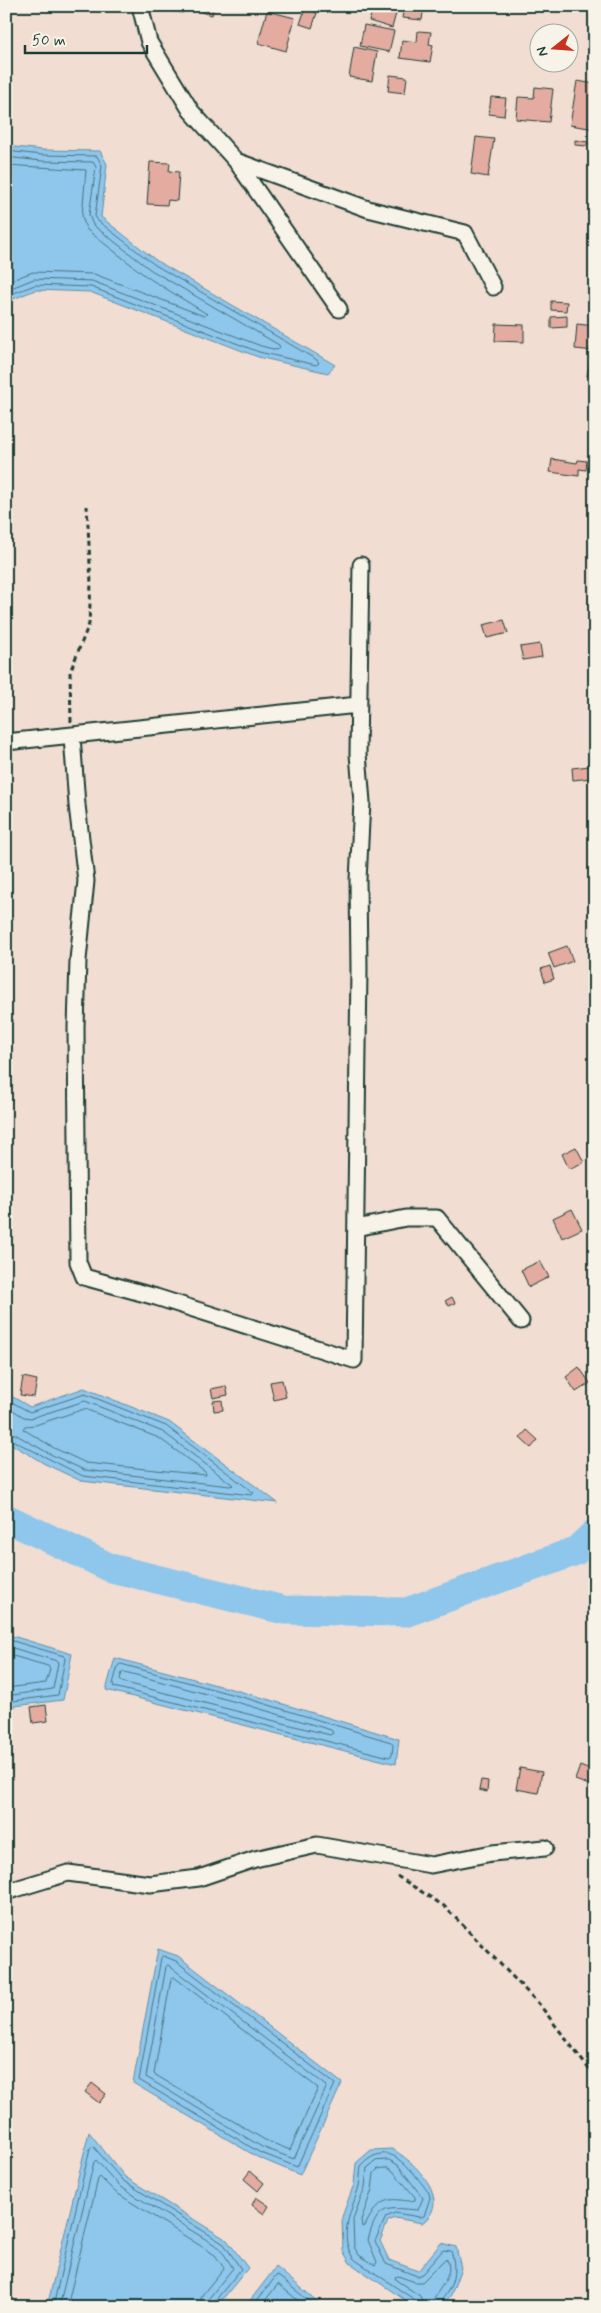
<svg xmlns="http://www.w3.org/2000/svg" width="601" height="2313" viewBox="0 0 601 2313" font-family="Mynerve,sans-serif">
<rect width="100%" height="100%" fill="#f1ddd2"/>
<filter id="ink" filterUnits="userSpaceOnUse"><feTurbulence type="fractalNoise" baseFrequency=".02" numOctaves="2"/><feDisplacementMap in="SourceGraphic" scale="10" xChannelSelector="R" yChannelSelector="G"/><feConvolveMatrix kernelMatrix="1 2 1 2 8 2 1 2 1" color-interpolation-filters="sRGB"/></filter>
<g filter="url(#ink)">
<path fill="#8ec6ec" stroke="#628fa2" d="M 6,146 L 43,150 L 100,151 L 107,164 L 101,217 L 157,261 L 335,365 L 328,373 L 258,357 L 90,292 L 35,290 L 6,302 Z
M 84,1388 L 169,1422 L 278,1503 L 81,1481 L 45,1464 L 6,1441 L 6,1393 L 30,1407 Z
M 6,1634 L 72,1654 L 63,1700 L 6,1707 Z
M 115,1658 L 250,1694 L 399,1739 L 396,1764 L 106,1690 Z
M 158,1949 L 178,1956 L 342,2083 L 300,2175 L 257,2157 L 133,2083 Z
M 89,2132 L 125,2177 L 227,2240 L 248,2268 L 216,2307 L 47,2307 Z
M 392,2149 C 414,2161 454,2200 422,2223 L 395,2218 L 388,2221 L 380,2241 L 389,2260 L 418,2271 L 441,2243 L 456,2247 L 461,2268 L 451,2295 L 442,2306 L 414,2306 L 350,2263 L 343,2251 L 342,2217 L 354,2184 L 356,2163 L 371,2150 Z
M 276,2267 L 324,2307 L 245,2307 Z"/>
<g fill="none" stroke-linecap="round" stroke-linejoin="round">
<path stroke="#4b747e" stroke-width="1" d="M 6,151 L 42,155 L 97,156 L 102,166 L 95,216 L 98,221 L 155,265 L 317,360 L 319,363 L 316,365 L 259,352 L 91,287 L 35,285 L 6,296
M 6,157 L 42,161 L 93,162 L 96,167 L 89,215 L 93,225 L 151,270 L 279,345 L 280,348 L 277,350 L 261,346 L 92,281 L 34,279 L 6,290
M 6,165 L 86,170 L 82,216 L 86,229 L 147,277 L 207,314 L 204,316 L 94,274 L 33,272 L 6,282
M 6,1399 L 30,1412 L 85,1394 L 166,1426 L 254,1493 L 252,1495 L 83,1476 L 6,1437
M 6,1406 L 24,1417 L 31,1418 L 85,1401 L 163,1432 L 233,1485 L 230,1486 L 84,1470 L 50,1454 L 13,1433 L 6,1431
M 85,1409 L 159,1438 L 205,1472 L 206,1475 L 86,1463 L 54,1448 L 23,1429 L 25,1426 L 35,1425 Z
M 6,1639 L 64,1656 L 65,1659 L 58,1695 L 6,1702
M 6,1646 L 57,1661 L 58,1663 L 53,1689 L 6,1696
M 6,1654 L 48,1666 L 50,1669 L 46,1683 L 6,1688
M 121,1664 L 249,1699 L 391,1742 L 393,1745 L 392,1755 L 389,1757 L 114,1687 L 113,1684 L 118,1666 Z
M 125,1672 L 247,1705 L 331,1730 L 333,1733 L 330,1735 L 122,1682 L 120,1679 L 122,1673 Z
M 163,1956 L 176,1961 L 335,2084 L 297,2167 L 259,2152 L 139,2080 L 161,1958 Z
M 168,1965 L 327,2086 L 294,2159 L 262,2147 L 146,2077 L 166,1967 Z
M 174,1977 L 318,2088 L 290,2150 L 265,2140 L 154,2074 L 171,1979 Z
M 389,2160 L 398,2165 L 423,2198 L 418,2210 C 387,2208 378,2203 368,2240 L 377,2262 L 375,2265 L 359,2255 L 354,2247 L 353,2219 L 365,2187 L 367,2168 L 376,2161 Z
M 388,2168 L 393,2171 L 415,2197 L 415,2200 C 409,2202 404,2200 399,2200 C 380,2197 372,2212 365,2226 L 362,2227 L 361,2220 L 372,2190 L 374,2173 L 378,2169 Z
M 53,2307 L 90,2148 L 93,2146 L 122,2180 L 224,2244 L 241,2269 L 214,2302 L 213,2307
M 59,2307 L 94,2162 L 96,2160 L 119,2186 L 220,2248 L 233,2268 L 209,2298 L 206,2307
M 67,2307 L 98,2179 L 100,2177 L 115,2192 L 215,2255 L 224,2268 L 202,2295 L 199,2307
M 252,2307 L 277,2275 L 316,2307
M 260,2307 L 278,2284 L 306,2307
M 417,2307 L 415,2300 L 354,2259 C 337,2235 352,2211 359,2186 C 360,2180 360,2173 361,2166 C 390,2135 411,2170 429,2193 L 430,2198 L 424,2216 L 420,2217 L 395,2213 L 386,2217 L 375,2241 L 386,2264 L 417,2276 L 422,2274 L 443,2250 L 451,2251 C 456,2266 455,2281 446,2294 C 443,2299 439,2300 438,2307
M 424,2307 L 420,2296 L 396,2280 L 395,2277 L 398,2276 L 415,2282 L 422,2282 L 446,2258 C 457,2277 433,2291 431,2307"/>
<path stroke="#8ec6ec" stroke-width="29" d="M 6,1518 L 111,1568 L 284,1610 L 407,1612 L 576,1551 L 595,1533"/>
</g>
<path fill="#e4aba0" stroke="#1f3d34" d="M 174,6 L 184,6 L 183,13 L 174,12 Z
M 203,6 L 214,6 L 212,15 L 201,12 Z
M 374,6 L 398,6 L 392,28 L 369,21 Z
M 404,6 L 424,6 L 422,20 L 402,18 Z
M 305,9 L 317,13 L 312,28 L 300,24 Z
M 267,11 L 295,18 L 286,51 L 258,43 Z
M 364,25 L 394,31 L 389,52 L 360,46 Z
M 418,31 L 431,32 L 429,44 L 433,45 L 430,62 L 400,58 L 402,40 L 417,42 Z
M 354,47 L 377,52 L 372,81 L 349,77 Z
M 390,75 L 407,77 L 405,93 L 388,91 Z
M 577,81 L 595,84 L 595,129 L 570,125 Z
M 535,87 L 553,89 L 549,122 L 516,119 L 518,97 L 534,98 Z
M 491,97 L 506,98 L 504,116 L 489,114 Z
M 476,137 L 494,139 L 488,177 L 471,174 Z
M 575,140 L 588,142 L 587,146 L 575,145 Z
M 150,162 L 170,163 L 169,171 L 179,172 L 177,201 L 168,200 L 167,205 L 147,204 Z
M 551,301 L 567,302 L 566,311 L 551,310 Z
M 567,316 L 567,327 L 551,328 L 551,317 Z
M 496,324 L 524,325 L 524,342 L 495,341 Z
M 577,324 L 595,326 L 595,351 L 575,349 Z
M 590,361 L 595,362 L 595,378 L 587,376 Z
M 552,459 L 577,463 L 578,460 L 587,461 L 586,470 L 579,469 L 579,476 L 550,472 Z
M 504,620 L 508,633 L 487,638 L 483,625 Z
M 540,644 L 542,657 L 523,660 L 520,647 Z
M 590,766 L 591,778 L 573,780 L 572,768 Z
M 567,946 L 573,961 L 554,968 L 548,953 Z
M 550,966 L 554,979 L 545,982 L 541,969 Z
M 576,1147 L 584,1162 L 569,1169 L 562,1154 Z
M 572,1209 L 582,1229 L 562,1238 L 553,1218 Z
M 540,1261 L 549,1277 L 529,1287 L 521,1270 Z
M 452,1297 L 455,1303 L 449,1306 L 445,1301 Z
M 579,1367 L 590,1383 L 576,1392 L 566,1377 Z
M 23,1377 L 37,1380 L 34,1397 L 20,1395 Z
M 282,1380 L 286,1397 L 274,1400 L 270,1382 Z
M 226,1386 L 228,1395 L 213,1398 L 211,1389 Z
M 222,1400 L 223,1410 L 214,1411 L 213,1401 Z
M 527,1430 L 538,1440 L 531,1448 L 520,1438 Z
M 46,1705 L 48,1721 L 33,1723 L 31,1707 Z
M 8,1714 L 10,1730 L 6,1730 L 6,1715 Z
M 580,1766 L 595,1772 L 595,1787 L 575,1780 Z
M 520,1768 L 542,1772 L 538,1793 L 516,1789 Z
M 481,1780 L 488,1781 L 487,1792 L 479,1790 Z
M 92,2083 L 106,2094 L 99,2103 L 85,2092 Z
M 250,2171 L 264,2183 L 258,2191 L 244,2179 Z
M 256,2197 L 269,2206 L 264,2214 L 252,2205 Z"/>
<g fill="none" stroke-linecap="round" stroke-linejoin="round">
<defs>
<path id="street" d="M 140,6 L 149,42 L 191,111 L 236,161 L 339,309
M 236,161 L 368,209 L 465,233 L 493,287
M 72,736 L 77,805 L 86,881 L 78,960 L 76,1028 L 78,1262 L 84,1277 L 156,1297 L 354,1360 L 359,969 L 358,880 L 362,802 L 358,754 L 361,565
M 6,742 L 358,705
M 356,1228 L 406,1218 L 437,1218 L 521,1321
M 6,1892 L 68,1873 L 150,1884 L 199,1878 L 255,1859 L 317,1845 L 431,1865 L 492,1853 L 545,1848"/>
</defs>
<use href="#street" stroke="#1f3d34" stroke-width="19"/>
<path stroke="#1f3d34" stroke-width="3" stroke-dasharray="5 4" stroke-linecap="butt" d="M 71,722 L 70,672 L 89,624 L 91,584 L 87,506
M 397,1876 L 444,1906 L 539,2004 L 595,2077"/>
<use href="#street" stroke="#f7f3e8" stroke-width="15"/>
</g>
</g>
<rect width="601" height="2313" fill="none" stroke="#f7f3e8" stroke-width="25"/>
<rect x="12" y="12" width="576" height="2288" fill="none" stroke="#1f3d34" stroke-width="2" filter="url(#ink)"/>
<g transform="translate(554 48) rotate(253)"><circle r="24" fill="#f7f3e8" stroke="#a1aaa0"/>
<path d="M0-4L9 19L0 12L-9 19Z" fill="#c8321e"/>
<text y="-8" font-size="14" font-weight="bold" text-anchor="middle" fill="#1f3d34">N</text>
</g>
<path d="M25 45v8h122v-8" fill="none" stroke="#1f3d34" stroke-width="2.5"/>
<text x="32" y="45" font-size="15" fill="#1f3d34" stroke="#f7f3e8" stroke-width="4" paint-order="stroke">50 m</text>
</svg>
